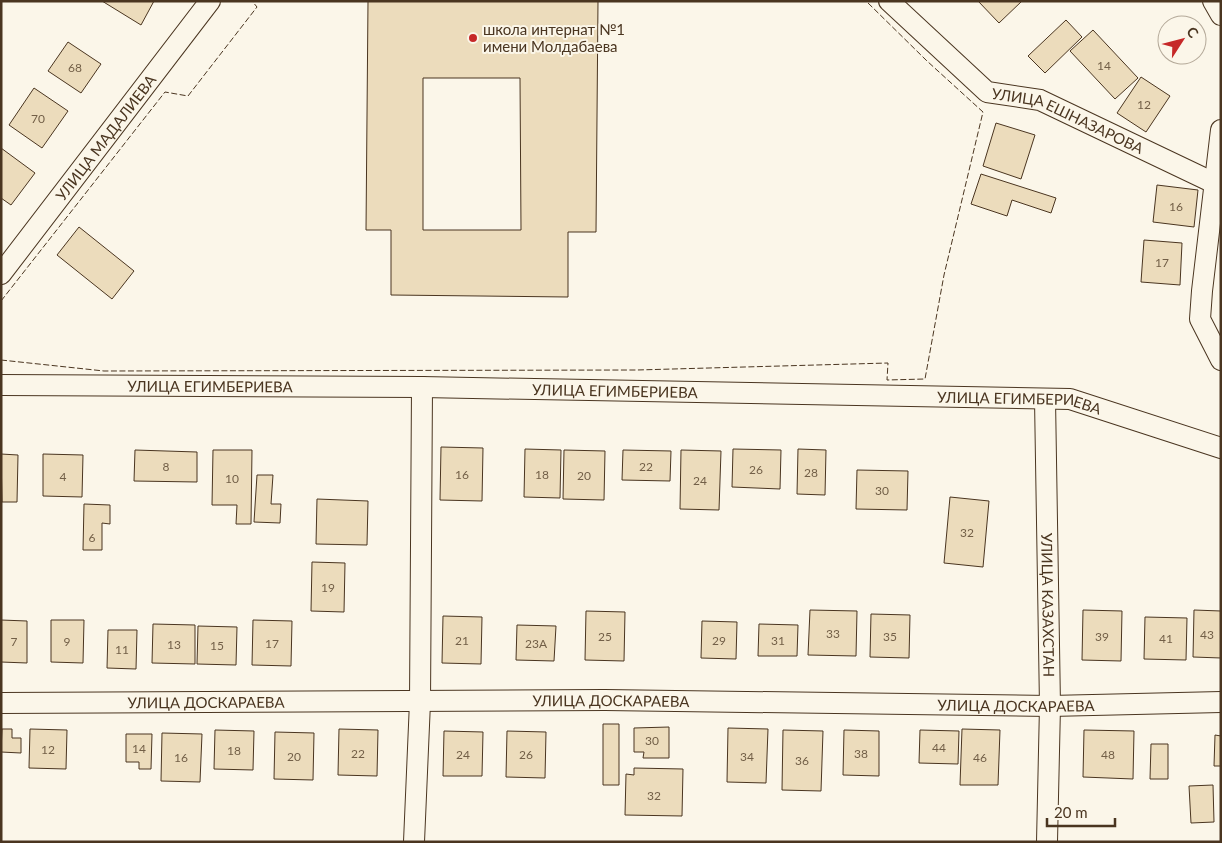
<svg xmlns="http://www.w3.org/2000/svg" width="1222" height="843" viewBox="0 0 1222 843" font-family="Lato,sans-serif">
<rect width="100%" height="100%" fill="#fbf6e9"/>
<path fill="#ecdcbc" stroke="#4a3520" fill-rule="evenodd" d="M 102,1 L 154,1 L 141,25 Z
M 368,1 L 598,1 L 596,232 L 568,232 L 568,297 L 391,295 L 391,230 L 366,230 ZM 423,78 L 520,78 L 521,230 L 423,230 Z
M 978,1 L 1022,1 L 999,23 Z
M 1066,20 L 1082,37 L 1045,73 L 1028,56 Z
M 1093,30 L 1138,78 L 1115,99 L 1070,51 Z
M 68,42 L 101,64 L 81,93 L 48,71 Z
M 1141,77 L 1170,96 L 1146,132 L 1117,113 Z
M 34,88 L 68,111 L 42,148 L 9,125 Z
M 996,123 L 1035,135 L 1021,179 L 983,166 Z
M 1,148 L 35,173 L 11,205 L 1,198 Z
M 981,174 L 1056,198 L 1051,213 L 1012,200 L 1007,216 L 971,204 Z
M 1157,185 L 1198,190 L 1194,227 L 1153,222 Z
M 79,227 L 134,271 L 112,299 L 57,255 Z
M 1144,240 L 1182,243 L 1180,285 L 1141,282 Z
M 441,447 L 483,448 L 482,501 L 440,500 Z
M 525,449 L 561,450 L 560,498 L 524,497 Z
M 733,449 L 781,450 L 780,489 L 732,487 Z
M 798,449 L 826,450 L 825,495 L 797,494 Z
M 135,450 L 197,452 L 197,482 L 134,481 Z
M 213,450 L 252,450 L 251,524 L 236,524 L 237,505 L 212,505 Z
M 564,450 L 605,451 L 604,500 L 563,499 Z
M 623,450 L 671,451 L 670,481 L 622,480 Z
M 681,450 L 721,451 L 719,510 L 680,509 Z
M 1,454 L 18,455 L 17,502 L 2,502 Z
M 43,454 L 83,455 L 82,497 L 43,496 Z
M 857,470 L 908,471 L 907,510 L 856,509 Z
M 257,475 L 273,475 L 271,504 L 281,504 L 280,523 L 254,522 Z
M 950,497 L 989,501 L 983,567 L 944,563 Z
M 317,499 L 368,501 L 367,545 L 316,544 Z
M 84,504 L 110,505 L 110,524 L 102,523 L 102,550 L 83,550 Z
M 312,562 L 345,563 L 344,612 L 311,611 Z
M 810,610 L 857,611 L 856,656 L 808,655 Z
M 1083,610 L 1122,611 L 1121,661 L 1082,660 Z
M 1194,610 L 1221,611 L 1221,658 L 1193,657 Z
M 586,611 L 625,612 L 624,661 L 585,660 Z
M 871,614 L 910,615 L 909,658 L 870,657 Z
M 443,616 L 482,617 L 481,664 L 442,663 Z
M 1145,617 L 1187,618 L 1186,660 L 1144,659 Z
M 1,620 L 27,621 L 27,663 L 1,662 Z
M 51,620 L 84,620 L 83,663 L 51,662 Z
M 253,620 L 292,621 L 291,666 L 252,665 Z
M 702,621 L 737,622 L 736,659 L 701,658 Z
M 153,624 L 195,625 L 195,664 L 152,663 Z
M 759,624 L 798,625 L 797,656 L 758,656 Z
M 517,625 L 556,626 L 554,661 L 516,660 Z
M 198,626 L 237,627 L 236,665 L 197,664 Z
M 108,630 L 137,630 L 136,669 L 107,668 Z
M 603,724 L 619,724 L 619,785 L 603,785 Z
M 669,727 L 669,758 L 643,758 L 644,752 L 634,752 L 634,728 Z
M 728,728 L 768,729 L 766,783 L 727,782 Z
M 2,729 L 12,729 L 12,738 L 21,738 L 21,753 L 1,752 Z
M 30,729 L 67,730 L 66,769 L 29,768 Z
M 339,729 L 378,730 L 377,776 L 338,775 Z
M 962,729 L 1000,730 L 998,785 L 960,785 Z
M 215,730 L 254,731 L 253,770 L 214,769 Z
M 783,730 L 823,731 L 821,791 L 782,790 Z
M 844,730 L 879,731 L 879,776 L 843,775 Z
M 920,730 L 959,731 L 958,764 L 919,763 Z
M 1084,730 L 1134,731 L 1133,779 L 1083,777 Z
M 444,731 L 483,732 L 482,776 L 443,776 Z
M 507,731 L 546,732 L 545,778 L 506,777 Z
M 275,732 L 314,733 L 313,780 L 274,779 Z
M 162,733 L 202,734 L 200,782 L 161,781 Z
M 126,734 L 152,734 L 151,769 L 139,769 L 139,762 L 126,762 Z
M 1215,735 L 1221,736 L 1221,766 L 1214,766 Z
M 1151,744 L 1168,744 L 1168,779 L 1150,779 Z
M 634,768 L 683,769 L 682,816 L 625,815 L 626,774 L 634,775 Z
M 1213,785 L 1214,822 L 1191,823 L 1189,786 Z"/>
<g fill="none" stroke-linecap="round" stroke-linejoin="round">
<defs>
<g id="street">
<path id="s1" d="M 889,1 L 987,92 L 1040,100 L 1214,183"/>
<path d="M 1213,1 L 1221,15"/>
<path d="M 1221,130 L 1202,291 L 1200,319 L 1221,360"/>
<path id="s2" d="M 1,274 L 210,1"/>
<path id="s3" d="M 1,385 L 422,387 L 1070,399 L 1221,448"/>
<path id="s4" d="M 1045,399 L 1050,706 L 1047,842"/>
<path id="s5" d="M 1,703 L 605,700 L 1050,706 L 1221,702"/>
<path d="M 414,842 L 420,702 L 422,387"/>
</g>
</defs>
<use href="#street" stroke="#4a3520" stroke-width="22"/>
<use href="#street" stroke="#fbf6e9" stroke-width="20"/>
<path stroke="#4a3520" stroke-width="1" stroke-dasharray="6 2.5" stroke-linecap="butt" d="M 1,301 L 165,92 L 188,96 L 257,7 L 252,1
M 1,360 L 104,371 L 637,370 L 888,363 L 887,380 L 925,379 L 944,275 L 983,112 L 927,61 L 866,1"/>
</g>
<circle fill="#c62828" stroke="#fbf6e9" stroke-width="2" cx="473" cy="38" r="5"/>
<g text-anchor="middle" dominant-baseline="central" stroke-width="4" stroke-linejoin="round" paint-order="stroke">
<g font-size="12" fill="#725f47">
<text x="1104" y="65">14</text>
<text x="75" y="67">68</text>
<text x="1144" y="104">12</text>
<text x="38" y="118">70</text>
<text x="1176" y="206">16</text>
<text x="1162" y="262">17</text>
<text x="166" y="466">8</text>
<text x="646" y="466">22</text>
<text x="756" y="469">26</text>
<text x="811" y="472">28</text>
<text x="462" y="474">16</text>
<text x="542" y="474">18</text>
<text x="584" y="475">20</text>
<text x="63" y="476">4</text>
<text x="232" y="478">10</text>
<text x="700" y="480">24</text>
<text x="882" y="490">30</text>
<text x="967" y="532">32</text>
<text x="92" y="537">6</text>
<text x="328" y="587">19</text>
<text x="833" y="633">33</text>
<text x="1207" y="634">43</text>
<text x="605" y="636">25</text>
<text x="890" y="636">35</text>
<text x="1102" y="636">39</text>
<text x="1166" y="638">41</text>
<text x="462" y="640">21</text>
<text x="719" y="640">29</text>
<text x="778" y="640">31</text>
<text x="14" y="641">7</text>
<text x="67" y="641">9</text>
<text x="272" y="643">17</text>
<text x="536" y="643">23А</text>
<text x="174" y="644">13</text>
<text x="217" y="645">15</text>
<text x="122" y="649">11</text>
<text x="652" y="740">30</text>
<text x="939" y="747">44</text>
<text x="139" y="748">14</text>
<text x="48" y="749">12</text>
<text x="234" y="750">18</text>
<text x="358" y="753">22</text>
<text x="861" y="753">38</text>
<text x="463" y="754">24</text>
<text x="526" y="754">26</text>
<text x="1108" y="754">48</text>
<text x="294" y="756">20</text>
<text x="747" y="756">34</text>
<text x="181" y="757">16</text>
<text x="980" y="757">46</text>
<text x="802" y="760">36</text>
<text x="654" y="795">32</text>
</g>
<g font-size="15" fill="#4a3520" stroke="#fbf6e9" text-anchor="start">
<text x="483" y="29">школа интернат №1<tspan x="483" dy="17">имени Молдабаева</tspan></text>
</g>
<g font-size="15" fill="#4a3520" stroke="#fbf6e9">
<text stroke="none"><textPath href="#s1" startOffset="220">УЛИЦА ЕШНАЗАРОВА</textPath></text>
<text stroke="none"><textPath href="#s2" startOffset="172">УЛИЦА МАДАЛИЕВА</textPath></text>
<text stroke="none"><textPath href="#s3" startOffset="209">УЛИЦА ЕГИМБЕРИЕВА</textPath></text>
<text stroke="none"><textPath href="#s3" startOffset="614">УЛИЦА ЕГИМБЕРИЕВА</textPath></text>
<text stroke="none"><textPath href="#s3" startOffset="1019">УЛИЦА ЕГИМБЕРИЕВА</textPath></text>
<text stroke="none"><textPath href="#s4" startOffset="206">УЛИЦА КАЗАХСТАН</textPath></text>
<text stroke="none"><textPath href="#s5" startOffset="610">УЛИЦА ДОСКАРАЕВА</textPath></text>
<text stroke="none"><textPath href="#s5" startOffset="205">УЛИЦА ДОСКАРАЕВА</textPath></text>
<text stroke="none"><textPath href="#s5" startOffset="1015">УЛИЦА ДОСКАРАЕВА</textPath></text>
</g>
</g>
<rect width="1222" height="843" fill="none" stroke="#4a3520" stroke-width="5"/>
<g transform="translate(1182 40) rotate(54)"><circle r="24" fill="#fbf6e9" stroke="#b4a999"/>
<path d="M0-4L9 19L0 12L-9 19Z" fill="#c62828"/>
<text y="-8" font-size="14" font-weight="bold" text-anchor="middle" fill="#4a3520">С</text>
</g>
<path d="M1047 818v8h68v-8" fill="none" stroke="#4a3520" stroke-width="2.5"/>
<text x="1054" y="818" font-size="15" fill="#4a3520" stroke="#fbf6e9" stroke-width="4" paint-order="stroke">20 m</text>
</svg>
